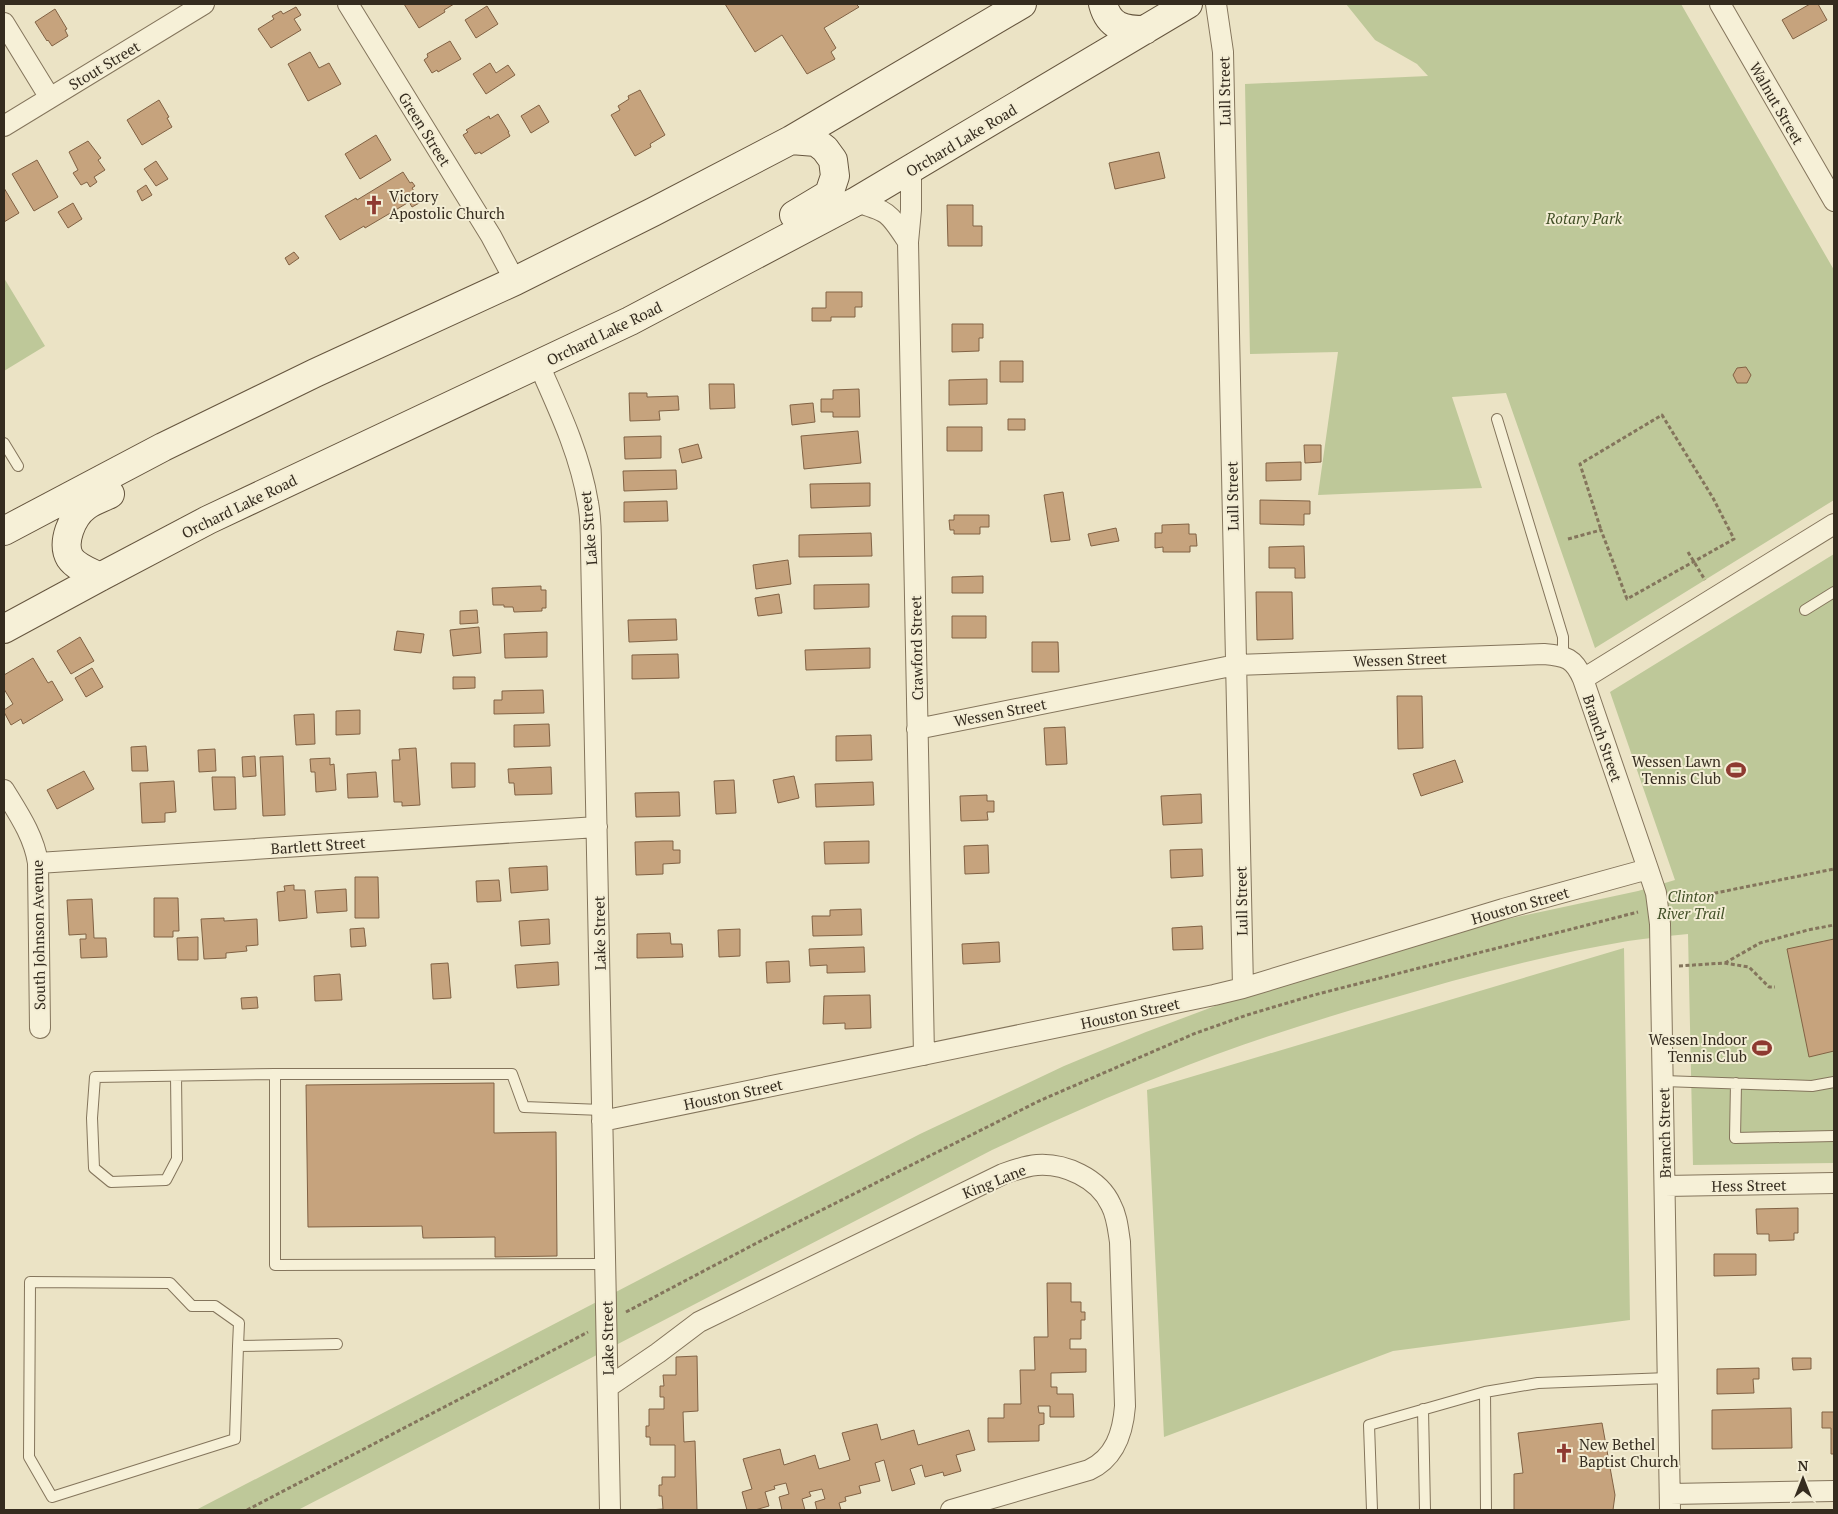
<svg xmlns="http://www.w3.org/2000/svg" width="1838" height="1514" viewBox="0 0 1838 1514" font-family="'PT Serif',serif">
<rect width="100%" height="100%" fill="#ebe3c5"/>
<path fill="#bec899" d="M 1346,4 L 1681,4 L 1834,270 L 1834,500 L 1595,648 L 1506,393 L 1452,397 L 1482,488 L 1318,495 L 1338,352 L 1250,354 L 1245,84 L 1428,76 L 1417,64 L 1375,40 Z
M 4,278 L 45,346 L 4,371 Z
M 1834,554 L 1834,1163 L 1693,1165 L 1688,934 C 1668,936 1648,938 1628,941 C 1544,955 1461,978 1379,1002 C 1306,1023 1232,1047 1161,1076 C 1104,1098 1048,1124 992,1150 L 298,1510 L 196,1510 L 920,1134 L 1064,1066 L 1146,1032 L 1231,1000 L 1461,929 L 1638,891 L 1675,880 L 1610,692 Z
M 1624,948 L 1630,1320 L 1393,1351 L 1164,1437 L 1147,1090 Z"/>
<path fill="#c6a37d" stroke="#816244" d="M 404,4 L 454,4 L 444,10 L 445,12 L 419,28 Z
M 725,4 L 856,4 L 859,7 L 824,28 L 836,48 L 831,52 L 835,59 L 807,74 L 782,35 L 755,52 Z
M 1810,4 L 1818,4 L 1827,20 L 1793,39 L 1782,20 Z
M 487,6 L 498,24 L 476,38 L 465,20 Z
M 296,7 L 301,15 L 294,19 L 301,30 L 271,48 L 258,29 L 274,19 L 272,16 L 281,11 L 283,14 Z
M 55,9 L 67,29 L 65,30 L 68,36 L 52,46 L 48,40 L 47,41 L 35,22 Z
M 450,41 L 461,59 L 438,72 L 437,70 L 432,73 L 424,60 L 428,57 L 427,54 Z
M 310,52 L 319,68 L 329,63 L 341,84 L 308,101 L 288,64 Z
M 490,63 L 496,73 L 508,65 L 515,75 L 486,94 L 473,74 Z
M 640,90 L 665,135 L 650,144 L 651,147 L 635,156 L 611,115 L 620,110 L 618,106 L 629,99 L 628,96 Z
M 159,100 L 169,117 L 167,118 L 172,127 L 142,145 L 127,120 Z
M 539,105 L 549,122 L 531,133 L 521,116 Z
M 498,114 L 509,132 L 508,132 L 510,136 L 481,154 L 480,152 L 475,154 L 463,135 L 468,132 L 466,130 L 489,116 L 490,119 Z
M 376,135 L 391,160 L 360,179 L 345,154 Z
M 88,141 L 101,158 L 98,160 L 105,170 L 94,177 L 97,182 L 90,187 L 87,182 L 81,185 L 73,173 L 78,170 L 69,152 Z
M 1159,152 L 1165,178 L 1115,189 L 1109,163 Z
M 37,160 L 58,197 L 34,211 L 12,174 Z
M 156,161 L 168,179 L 156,186 L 144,169 Z
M 403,172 L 410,183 L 412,182 L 415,186 L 412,188 L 421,202 L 412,207 L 409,202 L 365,228 L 364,226 L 340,240 L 325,216 L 356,198 L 357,200 Z
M 146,185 L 152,195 L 142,201 L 137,191 Z
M 4,188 L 19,213 L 4,222 Z
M 73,203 L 82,219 L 68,228 L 58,212 Z
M 947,205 L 973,205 L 973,226 L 982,226 L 982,246 L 948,246 Z
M 294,252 L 299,258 L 289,265 L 285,258 Z
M 826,292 L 862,292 L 862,307 L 855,307 L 855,317 L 831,317 L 831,321 L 812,321 L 812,308 L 826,308 Z
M 952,324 L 983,324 L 983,338 L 979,338 L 979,351 L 952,352 Z
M 1000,361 L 1023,361 L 1023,382 L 1000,382 Z
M 1746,367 L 1751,375 L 1747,383 L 1737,383 L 1733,375 L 1737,368 Z
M 987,379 L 987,404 L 949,405 L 949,380 Z
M 709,384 L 734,384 L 735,408 L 710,409 Z
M 859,389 L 860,417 L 833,417 L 833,412 L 821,412 L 821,399 L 833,399 L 833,390 Z
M 629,393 L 647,393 L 647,397 L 678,396 L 679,410 L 659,411 L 660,420 L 630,421 Z
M 813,403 L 815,422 L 792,425 L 790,405 Z
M 1008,419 L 1025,419 L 1025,430 L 1008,430 Z
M 947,427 L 982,427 L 982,451 L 947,451 Z
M 858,431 L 861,463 L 804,469 L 801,436 Z
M 661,436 L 661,458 L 625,459 L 624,437 Z
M 698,444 L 702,458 L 682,463 L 679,449 Z
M 1304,445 L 1321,445 L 1321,462 L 1305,463 Z
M 1301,462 L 1301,480 L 1266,481 L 1266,463 Z
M 676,470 L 677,489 L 624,491 L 623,471 Z
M 870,483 L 870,506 L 811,508 L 810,484 Z
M 1063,492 L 1070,540 L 1051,542 L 1044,495 Z
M 1260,500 L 1310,501 L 1310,514 L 1304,514 L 1304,525 L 1260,524 Z
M 667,501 L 668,521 L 624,522 L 624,502 Z
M 954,515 L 989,515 L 989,527 L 980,527 L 980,534 L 954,534 L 954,530 L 950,530 L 949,520 L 954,520 Z
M 1189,524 L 1189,534 L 1196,534 L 1197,546 L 1190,546 L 1190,552 L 1163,552 L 1163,547 L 1155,548 L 1155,533 L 1162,533 L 1162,525 Z
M 1116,528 L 1119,541 L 1091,546 L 1088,534 Z
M 871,533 L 872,556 L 799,557 L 799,535 Z
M 1304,546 L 1305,578 L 1295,578 L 1295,568 L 1269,568 L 1269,547 Z
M 788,560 L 791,584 L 756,589 L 753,565 Z
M 983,576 L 983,593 L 952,593 L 952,577 Z
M 869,584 L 869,607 L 814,609 L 814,585 Z
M 541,586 L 541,590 L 546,590 L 546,608 L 542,608 L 542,611 L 514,612 L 513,607 L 504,607 L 504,605 L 493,605 L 492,588 Z
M 1256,592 L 1292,592 L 1293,639 L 1257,640 Z
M 779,594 L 782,613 L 758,616 L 755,598 Z
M 477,610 L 478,623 L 460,624 L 460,611 Z
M 952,616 L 986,616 L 986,638 L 952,638 Z
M 676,619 L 677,640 L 629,642 L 628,620 Z
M 479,627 L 481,653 L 453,656 L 450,630 Z
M 397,631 L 424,634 L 421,653 L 394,650 Z
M 547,632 L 547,657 L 505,658 L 504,634 Z
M 80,637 L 94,661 L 71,674 L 57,651 Z
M 1032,642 L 1058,642 L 1059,672 L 1032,672 Z
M 870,648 L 870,668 L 806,670 L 805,650 Z
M 678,654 L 679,678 L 632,679 L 632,655 Z
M 33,658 L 48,683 L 52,681 L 63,700 L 23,724 L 21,719 L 11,725 L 4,712 L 4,710 L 13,704 L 4,689 L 4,675 Z
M 92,668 L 103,687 L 86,697 L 75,678 Z
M 453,677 L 475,677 L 475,688 L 453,689 Z
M 543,690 L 544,713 L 494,714 L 494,700 L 502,700 L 502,691 Z
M 1397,696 L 1422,696 L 1423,748 L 1398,749 Z
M 360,710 L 360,734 L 336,735 L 336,711 Z
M 314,714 L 315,744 L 296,745 L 294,715 Z
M 549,724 L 550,746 L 514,747 L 514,725 Z
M 1065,727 L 1067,764 L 1046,765 L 1044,728 Z
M 871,735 L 872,760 L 836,761 L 836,736 Z
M 146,746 L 148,771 L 132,771 L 131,747 Z
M 416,748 L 420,805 L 402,806 L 402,802 L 394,802 L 392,760 L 400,760 L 399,749 Z
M 215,749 L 216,771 L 199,772 L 198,750 Z
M 255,756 L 256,776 L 243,777 L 242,757 Z
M 283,756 L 285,815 L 263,816 L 260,757 Z
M 330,758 L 330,765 L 334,764 L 336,790 L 316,792 L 315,772 L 311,772 L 310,759 Z
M 1455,760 L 1463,782 L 1421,796 L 1413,774 Z
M 451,763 L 475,763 L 475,787 L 452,788 Z
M 551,767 L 552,794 L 515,795 L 514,783 L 509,783 L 508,769 Z
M 84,771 L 94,789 L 57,809 L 47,790 Z
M 376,772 L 378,797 L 348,798 L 347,774 Z
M 794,776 L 799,798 L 778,803 L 773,780 Z
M 212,777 L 235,777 L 236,809 L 214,810 Z
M 734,780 L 736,813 L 716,814 L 714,781 Z
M 174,781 L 176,812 L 165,813 L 165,822 L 142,823 L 140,783 Z
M 873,782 L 874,805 L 816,807 L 815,784 Z
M 679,792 L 680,816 L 636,817 L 635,793 Z
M 1201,794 L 1202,823 L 1163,825 L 1161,796 Z
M 987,795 L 987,801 L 994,801 L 994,812 L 987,812 L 988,820 L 961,821 L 960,796 Z
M 663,841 L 673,841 L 673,850 L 680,850 L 680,863 L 663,864 L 663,874 L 636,875 L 635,842 Z
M 869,841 L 869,863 L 825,864 L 824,842 Z
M 988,845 L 989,873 L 965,874 L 964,846 Z
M 1202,849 L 1203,876 L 1171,878 L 1170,850 Z
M 547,866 L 548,890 L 511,893 L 509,868 Z
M 355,877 L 378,877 L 379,918 L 355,918 Z
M 499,880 L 501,901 L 477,902 L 476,881 Z
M 294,885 L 294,890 L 305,890 L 307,918 L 279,921 L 277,892 L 285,891 L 284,886 Z
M 346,889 L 347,911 L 317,913 L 315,891 Z
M 154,898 L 178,898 L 179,931 L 173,931 L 173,937 L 154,937 Z
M 92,899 L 94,938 L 106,938 L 107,957 L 81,958 L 80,939 L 86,939 L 86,934 L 69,935 L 67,900 Z
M 861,909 L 862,935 L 813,936 L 812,916 L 830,916 L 830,910 Z
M 224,918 L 224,921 L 257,919 L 258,945 L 246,946 L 247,951 L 226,953 L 226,958 L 204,959 L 201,919 Z
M 549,919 L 550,944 L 521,946 L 519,921 Z
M 1202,926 L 1203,949 L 1173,950 L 1172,928 Z
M 364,928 L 366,946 L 351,947 L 350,929 Z
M 740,929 L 740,956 L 719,957 L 718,930 Z
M 670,933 L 671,944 L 682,944 L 683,957 L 637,958 L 637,934 Z
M 198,937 L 198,960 L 178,960 L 177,938 Z
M 1834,939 L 1834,1051 L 1809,1057 L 1787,949 Z
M 999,942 L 1000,962 L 963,964 L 962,944 Z
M 864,947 L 865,972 L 827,973 L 827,965 L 810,966 L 809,949 Z
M 789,961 L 790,982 L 767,983 L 766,962 Z
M 558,962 L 559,985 L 517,988 L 515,965 Z
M 448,963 L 451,998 L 433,999 L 431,964 Z
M 340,974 L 342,1000 L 315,1001 L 314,976 Z
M 870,995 L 871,1028 L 845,1029 L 845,1023 L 823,1024 L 824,996 Z
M 257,997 L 258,1008 L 242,1009 L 241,998 Z
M 494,1083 L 494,1133 L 556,1132 L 557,1256 L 495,1257 L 495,1237 L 423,1238 L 422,1226 L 308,1227 L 306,1085 Z
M 1798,1208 L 1798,1233 L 1794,1233 L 1794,1240 L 1769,1241 L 1769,1234 L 1757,1234 L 1756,1209 Z
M 1714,1254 L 1756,1254 L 1756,1275 L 1714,1276 Z
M 1047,1283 L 1071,1283 L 1071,1302 L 1081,1302 L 1081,1312 L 1085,1312 L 1085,1320 L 1081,1320 L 1081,1339 L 1070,1339 L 1070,1349 L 1086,1349 L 1086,1372 L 1051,1373 L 1051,1387 L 1057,1387 L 1057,1394 L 1073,1394 L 1074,1417 L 1050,1417 L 1050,1406 L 1038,1406 L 1039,1413 L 1044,1413 L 1044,1424 L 1039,1425 L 1039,1441 L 988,1442 L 988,1418 L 1004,1418 L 1004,1404 L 1021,1404 L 1020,1370 L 1035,1370 L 1034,1337 L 1048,1337 Z
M 697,1356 L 698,1411 L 683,1412 L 684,1442 L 695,1441 L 697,1510 L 649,1510 L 663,1509 L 662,1496 L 659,1496 L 659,1485 L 662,1485 L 662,1477 L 675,1477 L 675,1445 L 650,1445 L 650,1437 L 646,1437 L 646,1426 L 649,1426 L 649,1409 L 664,1409 L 664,1397 L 660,1397 L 660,1386 L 664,1386 L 663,1375 L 676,1375 L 676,1357 Z
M 1792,1358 L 1811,1358 L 1811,1369 L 1793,1370 Z
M 1759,1368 L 1759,1379 L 1753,1379 L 1754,1393 L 1717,1394 L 1717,1369 Z
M 1791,1408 L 1792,1448 L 1712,1449 L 1712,1410 Z
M 1822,1412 L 1834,1412 L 1834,1454 L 1831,1454 L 1831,1428 L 1822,1428 Z
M 1602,1423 L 1615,1495 L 1613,1510 L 1514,1510 L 1514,1474 L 1523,1473 L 1518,1433 Z
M 877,1424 L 881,1440 L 914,1430 L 918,1445 L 969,1430 L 975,1450 L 956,1455 L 961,1471 L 944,1476 L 943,1472 L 925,1477 L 922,1465 L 910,1469 L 915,1484 L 892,1491 L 884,1460 L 875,1463 L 880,1481 L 859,1486 L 861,1493 L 845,1497 L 846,1501 L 839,1503 L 841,1510 L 817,1510 L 815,1502 L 825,1499 L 822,1489 L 809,1492 L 811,1496 L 802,1499 L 805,1510 L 782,1510 L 779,1497 L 789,1494 L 786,1483 L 774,1486 L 775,1489 L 765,1492 L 769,1506 L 755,1510 L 747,1510 L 742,1492 L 752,1489 L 743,1459 L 780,1449 L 784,1465 L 815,1455 L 819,1469 L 850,1460 L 842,1433 Z"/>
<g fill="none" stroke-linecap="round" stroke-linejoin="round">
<defs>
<path id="service" d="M 1497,419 L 1563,637 L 1563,655
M 4,443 L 18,466
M 1805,610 L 1834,592
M 176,1076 L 177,1159 L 166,1180 L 111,1182 L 94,1168 L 92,1118 L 95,1077 L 275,1074
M 1663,1081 L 1812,1086 L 1834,1082
M 1736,1083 L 1735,1138 L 1834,1136
M 602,1110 L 524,1107 L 512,1074 L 275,1074 L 275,1265 L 605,1264
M 238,1346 L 239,1323 L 215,1306 L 192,1306 L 170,1283 L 30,1282 L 29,1457 L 52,1497 L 235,1439 L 238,1346 L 337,1344
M 1485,1392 L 1486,1510
M 1423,1409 L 1425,1510
M 1372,1510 L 1369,1425 L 1485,1392 L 1538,1383 L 1668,1378"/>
<path id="minor" d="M 348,4 L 491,236 L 515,281
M 1216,4 L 1223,52 L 1243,988
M 1720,4 L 1834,201
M 4,23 L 50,98
M 4,126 L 204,4
M 911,170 L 911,210 L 908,242 L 924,1055
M 855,202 C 889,211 889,213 908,242
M 539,365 C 559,410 580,454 588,503 C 591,518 591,534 591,549 L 610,1510
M 1583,679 L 1648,869 L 1656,893 L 1660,924 L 1670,1510
M 917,729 L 1236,665 L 1544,654 C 1566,656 1574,658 1583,679 L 1834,524
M 4,790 C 18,813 34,836 38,863 L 40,1028
M 38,863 L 597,827
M 602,1121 L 1214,995 L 1243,988 L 1503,909 L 1648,869
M 1665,1186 L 1834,1183
M 608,1387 L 658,1353 L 699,1322 L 1003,1174 C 1014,1170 1025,1166 1037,1165 C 1064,1163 1099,1178 1111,1205 C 1117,1216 1118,1229 1120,1242 L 1125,1406 C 1123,1433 1115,1458 1089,1470 L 951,1510
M 1670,1494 L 1834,1491"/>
<path id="secondary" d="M 1103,4 C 1109,27 1124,30 1145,30
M 791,140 L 816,142 L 825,149 L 833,160 L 835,176 L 829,194 L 794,215
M 4,531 L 163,447 L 315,373 L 515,281 L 653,212 L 791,140 L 1022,4
M 100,577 C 90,572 76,567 70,558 C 61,543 72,516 86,506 C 93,501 102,498 110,494
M 4,629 L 100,577 L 208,520 L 630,321 L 855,202 L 1188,4"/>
</defs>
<use href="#service" stroke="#84755c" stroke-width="12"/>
<use href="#minor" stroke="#84755c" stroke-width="22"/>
<use href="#secondary" stroke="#66563f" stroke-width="30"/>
<path stroke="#84755c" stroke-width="3" stroke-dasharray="4 2.5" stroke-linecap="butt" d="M 1568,539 L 1601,530 L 1627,599 L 1734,539 L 1713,498 L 1662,415 L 1580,464 L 1601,530
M 1688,552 L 1705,580
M 1676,901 L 1834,869
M 1725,963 L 1760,943 L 1808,930 L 1834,925
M 1679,966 L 1724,963 L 1749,967 L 1769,987 L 1775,987
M 626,1312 L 770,1236 L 1039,1101 L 1196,1033 L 1247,1015 L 1314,995 L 1638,912
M 247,1510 L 588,1332"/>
<use href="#service" stroke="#f6f0d7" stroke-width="10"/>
<use href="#minor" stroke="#f6f0d7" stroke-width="20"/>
<use href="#secondary" stroke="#f6f0d7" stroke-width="28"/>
</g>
<defs>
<symbol id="church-bare" viewBox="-9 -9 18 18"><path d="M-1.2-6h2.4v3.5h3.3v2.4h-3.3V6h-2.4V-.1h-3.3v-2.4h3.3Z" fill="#8e3a31" stroke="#f3edd4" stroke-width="2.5" paint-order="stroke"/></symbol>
<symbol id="stadium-bare" viewBox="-9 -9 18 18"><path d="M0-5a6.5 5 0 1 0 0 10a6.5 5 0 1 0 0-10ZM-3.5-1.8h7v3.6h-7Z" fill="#8e3a31" stroke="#f3edd4" stroke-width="2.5" paint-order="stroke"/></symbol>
</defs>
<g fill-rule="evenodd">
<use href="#church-bare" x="360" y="191" width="28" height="28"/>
<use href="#stadium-bare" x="1722" y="756" width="28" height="28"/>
<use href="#stadium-bare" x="1748" y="1034" width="28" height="28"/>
<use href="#church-bare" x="1550" y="1439" width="28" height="28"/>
</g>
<g text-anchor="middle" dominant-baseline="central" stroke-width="4" stroke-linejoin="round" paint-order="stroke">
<g font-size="15" fill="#352c1f" stroke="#f3edd4">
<text transform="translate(104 65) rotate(-31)">Stout Street</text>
<text transform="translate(1224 91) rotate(-91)">Lull Street</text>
<text transform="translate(1777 103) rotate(60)">Walnut Street</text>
<text transform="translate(425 129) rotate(58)">Green Street</text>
<text transform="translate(961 140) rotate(-31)">Orchard Lake Road</text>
<text transform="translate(604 333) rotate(-26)">Orchard Lake Road</text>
<text transform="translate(1232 496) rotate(-91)">Lull Street</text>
<text transform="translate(239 506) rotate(-26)">Orchard Lake Road</text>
<text transform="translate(588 528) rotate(-95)">Lake Street</text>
<text transform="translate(916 648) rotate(-91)">Crawford Street</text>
<text transform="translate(1400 659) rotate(-2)">Wessen Street</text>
<text transform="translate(1000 712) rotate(-11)">Wessen Street</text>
<text transform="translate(1603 738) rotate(71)">Branch Street</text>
<text transform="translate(318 845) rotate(-4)">Bartlett Street</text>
<text transform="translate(1241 901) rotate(-91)">Lull Street</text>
<text transform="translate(1520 905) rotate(-16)">Houston Street</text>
<text transform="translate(599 933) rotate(-91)">Lake Street</text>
<text transform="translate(38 935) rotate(-91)">South Johnson Avenue</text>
<text transform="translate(1130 1013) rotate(-12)">Houston Street</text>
<text transform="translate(733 1094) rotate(-12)">Houston Street</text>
<text transform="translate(1664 1133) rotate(-91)">Branch Street</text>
<text transform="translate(994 1181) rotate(-22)">King Lane</text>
<text transform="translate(1749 1185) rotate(-1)">Hess Street</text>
<text transform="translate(607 1338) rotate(-91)">Lake Street</text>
</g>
<g font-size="15" fill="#352c1f" stroke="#f3edd4" text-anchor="start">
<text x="389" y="196">Victory<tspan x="389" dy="17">Apostolic Church</tspan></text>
<text x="1721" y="761" text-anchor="end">Wessen Lawn<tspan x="1721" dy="17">Tennis Club</tspan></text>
<text x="1747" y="1039" text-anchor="end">Wessen Indoor<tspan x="1747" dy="17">Tennis Club</tspan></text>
<text x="1579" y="1444">New Bethel<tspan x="1579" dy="17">Baptist Church</tspan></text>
</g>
<g font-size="15" font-style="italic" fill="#425027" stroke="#f3edd4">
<text x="1584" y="218">Rotary Park</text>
<text x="1691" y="896">Clinton<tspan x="1691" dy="17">River Trail</tspan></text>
</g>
</g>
<rect width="1838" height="1514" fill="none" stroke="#352c1f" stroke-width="10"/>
<g transform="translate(1803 1479)" stroke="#f3edd4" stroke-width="4" paint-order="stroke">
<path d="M0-4L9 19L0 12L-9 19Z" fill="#352c1f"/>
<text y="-8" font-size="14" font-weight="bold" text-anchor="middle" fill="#352c1f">N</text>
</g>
</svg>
